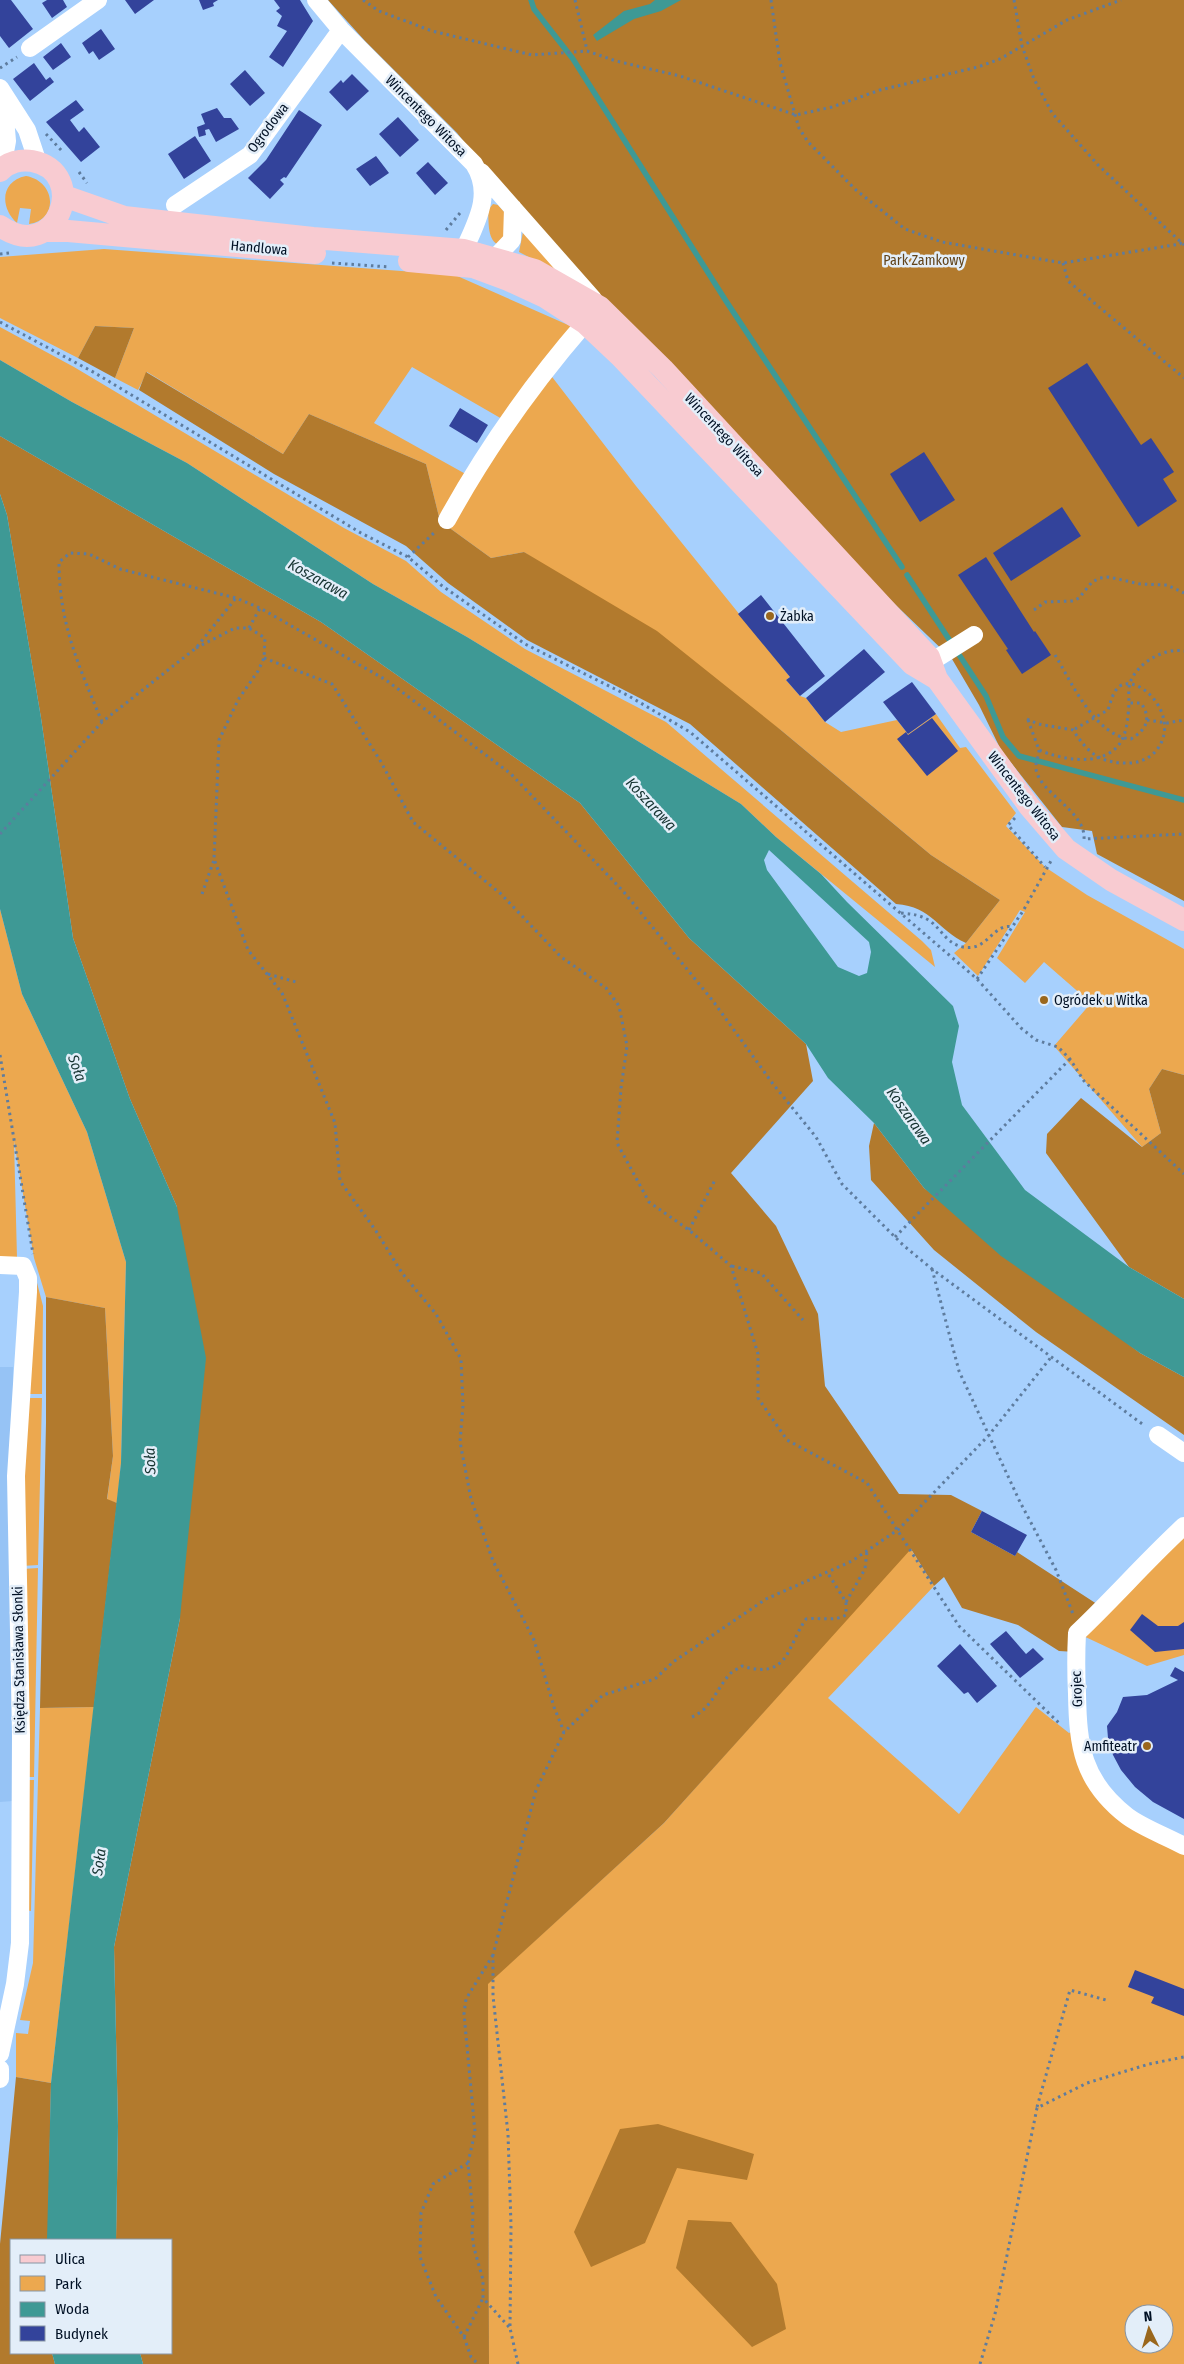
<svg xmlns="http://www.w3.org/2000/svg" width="1184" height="2364" viewBox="0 0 1184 2364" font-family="'Fira Sans Condensed',sans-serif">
<rect width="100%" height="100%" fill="#a7d0fd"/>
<path fill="#96c3f5" d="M 0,1367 L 13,1367 L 13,1801 L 0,1802 Z"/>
<path fill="#eca84f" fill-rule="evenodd" d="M 26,176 C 56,181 59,220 29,224 L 31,209 L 20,208 L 17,223 C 0,208 0,181 26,176 Z
M 493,204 L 498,205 L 506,214 L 505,235 L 497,244 C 487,238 489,220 488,210 Z
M 523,232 L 554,266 L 556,271 L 519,252 Z
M 104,249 L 455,275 L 575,328 L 546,369 L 636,486 L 790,677 L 786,680 L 800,696 L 806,698 L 825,722 L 841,732 L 897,720 L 908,734 L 936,714 L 960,748 L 966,747 L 1016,813 L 1006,826 L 1045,867 L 1087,895 L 1184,949 L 1184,1075 L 1162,1069 L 1149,1089 L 1161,1133 L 1142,1147 L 1054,1046 L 1091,1003 L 1044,962 L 1025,983 L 997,958 L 1025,912 L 1020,910 L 978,976 L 954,953 L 966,943 L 1000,900 L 931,855 L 782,731 L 524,552 L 491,558 L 440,521 L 426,464 L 309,414 L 283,454 L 147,372 L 138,390 L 115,378 L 134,328 L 95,326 L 78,358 L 0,318 L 0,257 ZM 412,367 L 509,423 L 471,477 L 374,423 Z
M 0,327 L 74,367 L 344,528 L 406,561 L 441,592 L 525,649 L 666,722 L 922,941 L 931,950 L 935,967 L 776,837 L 741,804 L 467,637 L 373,584 L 187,463 L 72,402 L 0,360 Z
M 0,909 L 22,994 L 87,1132 L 126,1262 L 121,1463 L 117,1503 L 107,1500 L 113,1456 L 105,1308 L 46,1297 L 34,1258 L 14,1141 L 17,1258 L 0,1261 Z
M 35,1275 L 43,1306 L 42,1394 L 27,1394 Z
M 27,1398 L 42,1398 L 38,1565 L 22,1566 Z
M 1184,1526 L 1184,1655 L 1147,1666 L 1077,1633 Z
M 910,1548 L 934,1586 L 828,1698 L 959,1814 L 1036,1707 L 1069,1733 L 1078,1729 L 1106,1796 L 1184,1846 L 1184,2364 L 489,2364 L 487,1984 L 664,1823 ZM 1134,2314 L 1164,2314 L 1164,2344 L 1134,2344 Z
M 38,1568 L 34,1777 L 25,1777 L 22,1569 Z
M 94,1707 L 51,2083 L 16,2077 L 16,2033 L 28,2034 L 30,2021 L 20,2020 L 33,1963 L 40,1708 Z
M 26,1780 L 34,1780 L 31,1911 L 25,1910 Z"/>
<path fill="#b27a2d" d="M 328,0 L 1184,0 L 1184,901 L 1097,854 L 1092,831 L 1062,827 L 1001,750 L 979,705 L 952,659 L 878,588 L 563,257 L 494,179 L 457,133 L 365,41 Z
M 95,326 L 134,328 L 115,378 L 78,358 Z
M 146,372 L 283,454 L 309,414 L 426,464 L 440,521 L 491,558 L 524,552 L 657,631 L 782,731 L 931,855 L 1000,900 L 966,943 C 937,930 933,907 896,904 L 690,724 L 527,640 L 448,583 L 406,546 L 274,474 L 139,390 Z
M 0,436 L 321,622 L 580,803 L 689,938 L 806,1044 L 813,1081 L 731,1173 L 776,1226 L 818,1314 L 825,1386 L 899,1494 L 951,1495 L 982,1511 L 971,1532 L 1015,1556 L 1017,1552 L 1103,1608 L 1076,1652 L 1059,1651 L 1018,1625 L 962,1608 L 944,1577 L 934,1586 L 911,1549 L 664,1823 L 488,1984 L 489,2364 L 143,2364 L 140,2353 L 171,2353 L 171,2240 L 116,2240 L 118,2126 L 114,1947 L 180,1618 L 177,1207 L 130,1099 L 73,938 L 41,718 L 7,515 L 0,494 Z
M 1162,1069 L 1184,1075 L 1184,1299 L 1129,1267 L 1046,1153 L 1047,1134 L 1081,1098 L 1142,1147 L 1161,1133 L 1149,1089 Z
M 874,1123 L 924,1188 L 1140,1353 L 1184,1377 L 1184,1435 L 1036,1332 L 934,1250 L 871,1180 L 869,1146 Z
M 46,1297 L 105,1308 L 113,1456 L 107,1499 L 117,1503 L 94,1707 L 40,1708 L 46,1423 Z
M 16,2077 L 51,2083 L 48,2240 L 11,2240 L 11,2353 L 52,2353 L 55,2364 L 0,2364 L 0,2244 Z
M 658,2124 L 754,2154 L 747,2180 L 677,2168 L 645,2243 L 591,2267 L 574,2232 L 620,2129 Z
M 688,2220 L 731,2222 L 777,2284 L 786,2329 L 752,2347 L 676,2268 Z"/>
<path fill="#3e9995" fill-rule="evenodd" d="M 655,0 L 681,0 L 661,11 L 634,19 L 597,41 L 593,35 L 624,11 L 650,4 Z
M 0,360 L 72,402 L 187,463 L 373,584 L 467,637 L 741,804 L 776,837 L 821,874 L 847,902 L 953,1006 L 959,1026 L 952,1062 L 962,1105 L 1025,1190 L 1129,1267 L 1184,1299 L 1184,1377 L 1140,1353 L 1001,1256 L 924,1188 L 874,1123 L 828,1078 L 806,1044 L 689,938 L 580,803 L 321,622 L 0,436 ZM 769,850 L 869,942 L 871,952 L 867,973 L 859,976 L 838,967 L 767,870 L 764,860 Z
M 0,494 L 7,515 L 41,718 L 73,938 L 130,1099 L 177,1207 L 206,1358 L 180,1618 L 114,1947 L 118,2126 L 116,2240 L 47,2240 L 51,2083 L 121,1463 L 126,1262 L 87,1132 L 22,994 L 0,909 Z
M 52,2353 L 140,2353 L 143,2364 L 55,2364 Z"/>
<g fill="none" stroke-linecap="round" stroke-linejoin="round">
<path stroke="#3e9995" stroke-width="5.5" d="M 531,0 L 534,9 L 573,59 L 726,301 L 902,567
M 907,575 L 986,696 L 1003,737 L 1019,756 L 1184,800"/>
</g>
<path fill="#33439b" d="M 0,0 L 11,0 L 33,29 L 9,48 L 0,36 Z
M 47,0 L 63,0 L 67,7 L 52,18 L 42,3 Z
M 125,0 L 154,0 L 135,14 Z
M 199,0 L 218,0 L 213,3 L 214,6 L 203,10 Z
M 274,0 L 300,0 L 313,21 L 283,67 L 269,57 L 287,31 L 277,26 L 282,16 L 276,11 L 280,8 Z
M 101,29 L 115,49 L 99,60 L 93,51 L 89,54 L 82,43 Z
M 61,43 L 71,57 L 53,70 L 43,57 Z
M 34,63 L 46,80 L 50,77 L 54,82 L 30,101 L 13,79 Z
M 245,70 L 265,93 L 250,106 L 230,84 Z
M 352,74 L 369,91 L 347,111 L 329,92 L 341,80 L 343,83 Z
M 76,100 L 84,110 L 70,120 L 79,132 L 84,127 L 100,147 L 81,162 L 46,122 Z
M 217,108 L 224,118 L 231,118 L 239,129 L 216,142 L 209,129 L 205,130 L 206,135 L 199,137 L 197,127 L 205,124 L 201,114 Z
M 299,110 L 322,125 L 286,178 L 284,177 L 280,180 L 284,184 L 270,199 L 248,178 L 266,160 Z
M 398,117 L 419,140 L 400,157 L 379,134 Z
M 195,136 L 211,161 L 184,179 L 168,154 Z
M 376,156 L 389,173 L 370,186 L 356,169 Z
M 428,162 L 448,183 L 435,195 L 416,173 Z
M 1087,363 L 1141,445 L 1151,438 L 1174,472 L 1163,479 L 1177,501 L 1138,527 L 1048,388 Z
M 460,408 L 488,425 L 477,443 L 449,426 Z
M 924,452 L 955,500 L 920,522 L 890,474 Z
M 1062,507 L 1081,536 L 1011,581 L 993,553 Z
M 986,557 L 1034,632 L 1035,631 L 1051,655 L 1022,674 L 1006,650 L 1008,649 L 958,575 Z
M 761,595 L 825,676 L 800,696 L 786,680 L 790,677 L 738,614 Z
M 864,649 L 885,672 L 825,722 L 806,698 Z
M 912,682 L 936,714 L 908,734 L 883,702 Z
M 932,718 L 958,751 L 927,776 L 897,739 L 906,732 L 908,735 Z
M 982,1511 L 1027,1535 L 1015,1556 L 971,1532 Z
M 1142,1614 L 1158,1626 L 1178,1626 L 1184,1622 L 1184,1649 L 1155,1652 L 1130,1630 Z
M 1006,1631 L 1026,1654 L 1033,1648 L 1044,1659 L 1020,1678 L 990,1644 Z
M 960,1644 L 997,1686 L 977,1703 L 968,1692 L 964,1694 L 937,1666 Z
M 1175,1667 L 1184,1672 L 1184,1819 L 1153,1802 L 1135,1787 L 1121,1770 L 1113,1755 L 1108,1738 L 1107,1726 L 1117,1712 L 1123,1697 L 1147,1695 L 1178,1680 L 1170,1676 Z
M 1135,1970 L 1184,1989 L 1184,2016 L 1151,2003 L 1154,1997 L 1128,1987 Z"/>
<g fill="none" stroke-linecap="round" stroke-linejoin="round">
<path stroke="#5e7c9e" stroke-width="3" stroke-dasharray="2.5 4" stroke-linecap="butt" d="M 363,0 L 379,11 L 432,31 L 532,55 L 587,51 L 616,61 L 680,76 L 796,115 L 832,107 L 880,90 L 978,67 L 1000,59 L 1067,20 L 1121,0
M 575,0 L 587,50
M 771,0 L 780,63 L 799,128 L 808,142 L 856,190 L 905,229 L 942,242 L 1063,263 L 1180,244 L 1184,239
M 1014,0 L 1022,46 L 1034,79 L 1052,113 L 1098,165 L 1184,245
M 0,68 L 17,57
M 46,134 L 62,151
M 79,172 L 87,183
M 446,230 L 460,213
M 0,254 L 9,253
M 332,263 L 390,267
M 1063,263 L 1068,281 L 1184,378
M 0,322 L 95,373 L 361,533 L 408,557 L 441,585 L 525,644 L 627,695 L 690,732 L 977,979 L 1021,1028 L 1036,1040 L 1058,1047 L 1070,1059 L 1084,1081 L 1184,1174
M 408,557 L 435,532
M 1034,610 L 1045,602 L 1073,601 L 1079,598 L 1092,582 L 1100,578 L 1109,577 L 1140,584 L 1167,585 L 1184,593
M 249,628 L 260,608
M 196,648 L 235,628 L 249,628 L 265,638 L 264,658 L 258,671 L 238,700 L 219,740 L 214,859 L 248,950 L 282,993 L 335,1123 L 340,1181 L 376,1231 L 402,1273 L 436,1314 L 461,1359 L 463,1406 L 460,1442 L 471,1499 L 493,1561 L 534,1640 L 554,1707 L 564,1732
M 1055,655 C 1072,683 1095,736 1131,739 C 1146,730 1152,719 1141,703 L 1129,703 C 1129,697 1128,689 1130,683 C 1136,664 1164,647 1184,651
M 264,658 L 332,684 L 381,762 L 413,822 L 501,894 L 561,957 L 606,988 L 619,1006 L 627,1046 L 621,1088 L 617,1143 L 649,1202 L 689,1230 L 731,1266 L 758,1354 L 758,1398 L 787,1440 L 867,1483 L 959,1626 L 1061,1725
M 1027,719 L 1038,724 L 1073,730 C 1087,751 1097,762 1124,763 C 1136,764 1147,760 1155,752 C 1184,719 1140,673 1120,686 C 1113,691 1111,701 1108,710 L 1073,730
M 1028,720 L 1039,750 C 1060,759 1098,767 1117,747 C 1127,737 1128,717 1129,703
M 1147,720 L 1167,723 L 1184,720
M 102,722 C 79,666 59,624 59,562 L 70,553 L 89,554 L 120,569 L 236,598 L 260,608 L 386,680 L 511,774 L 623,891 L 713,1001 L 773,1084 L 816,1137 L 842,1184 L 903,1245 L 932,1269 L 1145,1426
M 1039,750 C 1039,756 1035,763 1036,769 C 1039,793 1086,811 1084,839 L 1184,834
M 1015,818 L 1008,825 L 1045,867
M 0,834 L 102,722 L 196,648 L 236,598
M 202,894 L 214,860
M 901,913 C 912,914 921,915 930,921 C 942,930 947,944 963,947 C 988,952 993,922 1013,927
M 268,974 L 296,982
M 977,979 L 1023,911 L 1051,861
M 0,1055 L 33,1254
M 689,1230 L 715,1180
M 895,1237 L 1070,1059
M 732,1266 L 761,1273 L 803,1320
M 932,1269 L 959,1371 L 1020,1502 L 1056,1570 L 1073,1614
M 846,1602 L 865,1569 L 867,1551
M 692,1717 C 711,1709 716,1690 729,1675 C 732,1671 738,1669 742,1666 C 789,1680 786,1648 806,1619 C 820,1617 834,1622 846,1615 L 846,1602 L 827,1572
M 493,1955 L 466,1999 L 464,2014 L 475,2132 L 468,2163 L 473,2215 L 472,2234 L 474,2248 L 483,2280 L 483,2298 L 509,2327
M 1037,2107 L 1070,1990 L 1106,2000
M 468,2163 L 433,2184 L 421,2213 L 420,2257 L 436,2297 L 464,2337 L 471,2357 L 478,2364
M 464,2337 L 483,2298
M 518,2364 L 510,2328 L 511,2225 L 508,2134 L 493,1996 L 493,1955 L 536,1790 L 564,1732 L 603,1695 L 655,1679 L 673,1662 L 766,1599 L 852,1561 L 899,1529 L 989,1435 L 1052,1356
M 980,2364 L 995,2314 L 1037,2108 L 1087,2083 L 1149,2064 L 1184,2057"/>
<path stroke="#fff" stroke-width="18" d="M 316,0 L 341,30 L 474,164 C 493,194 477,221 464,250 L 473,267 L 494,259 L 512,240 L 513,208
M 30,48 L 98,0
M 0,88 L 27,130 L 38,163
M 2,168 L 7,141 L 3,95
M 481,172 L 593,299
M 175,205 L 250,155 L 341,30
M 447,520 C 485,451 533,383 585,323
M 931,662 L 974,635
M 0,1265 L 23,1266 L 28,1278 L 28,1292 L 16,1476 L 21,1735 L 20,1943 L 15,1984 L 0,2054
M 1158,1435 L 1184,1453
M 1184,1526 C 1147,1560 1114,1598 1077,1633 C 1076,1653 1076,1673 1077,1694 C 1078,1746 1082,1781 1127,1816 C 1143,1828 1166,1836 1184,1846
M 0,2069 L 0,2079"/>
<path stroke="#f8cbd1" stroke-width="22" d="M 0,171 C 8,162 21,159 32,161 C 91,172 57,266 0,226
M 64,196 L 124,217 L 313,238 L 464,250 L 535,270 L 600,307 L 663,369 L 929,657 L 937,679 L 1029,806 L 1066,849 L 1111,880 L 1184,920
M 46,231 L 68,231 L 315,253
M 409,261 L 473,267 L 508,280 L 545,297 L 585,323 L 620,356 L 912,664 L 937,679"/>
</g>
<g fill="#9a671d" stroke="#e3eef9" stroke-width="2">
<circle cx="770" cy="616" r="5"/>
<circle cx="1044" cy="1000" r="5"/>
<circle cx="1147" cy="1746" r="5"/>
</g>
<g text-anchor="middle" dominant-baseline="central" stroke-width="5" stroke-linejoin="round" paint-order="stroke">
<g font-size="14" fill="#001024" stroke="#e3eef9">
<text transform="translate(426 116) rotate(45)">Wincentego Witosa</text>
<text transform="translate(268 128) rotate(-53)">Ogrodowa</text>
<text transform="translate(259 248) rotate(5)">Handlowa</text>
<text transform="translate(724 435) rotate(47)">Wincentego Witosa</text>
<text transform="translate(1024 796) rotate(52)">Wincentego Witosa</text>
<text transform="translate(19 1660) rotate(-91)">Księdza Stanisława Słonki</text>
<text transform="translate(1077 1689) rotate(-92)">Grojec</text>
</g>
<g font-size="14" fill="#61431a" stroke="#e3eef9">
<text x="924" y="260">Park Zamkowy</text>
</g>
<g font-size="14" fill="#001024" stroke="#e3eef9" text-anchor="start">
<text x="780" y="616">Żabka</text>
<text x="1054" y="1000">Ogródek u Witka</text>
<text x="1137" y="1746" text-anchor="end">Amfiteatr</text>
</g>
<g font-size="15" font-style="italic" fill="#163331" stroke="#e3eef9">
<text transform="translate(318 579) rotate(29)">Koszarawa</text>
<text transform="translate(651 804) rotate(47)">Koszarawa</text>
<text transform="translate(77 1068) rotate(70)">Soła</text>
<text transform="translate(909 1116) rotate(55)">Koszarawa</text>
<text transform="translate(150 1461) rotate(-92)">Soła</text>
<text transform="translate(99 1862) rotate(-82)">Soła</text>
</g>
</g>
<rect x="10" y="2239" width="162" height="115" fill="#e3eef9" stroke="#8895a4"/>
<rect x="20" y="2255" width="25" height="8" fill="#f8cbd1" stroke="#8895a4"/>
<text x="55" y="2264" font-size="15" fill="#001024">Ulica</text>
<rect x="20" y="2276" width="25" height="15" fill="#eca84f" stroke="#8895a4"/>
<text x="55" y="2289" font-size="15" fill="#001024">Park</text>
<rect x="20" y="2302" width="25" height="15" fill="#3e9995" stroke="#8895a4"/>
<text x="55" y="2314" font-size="15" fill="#001024">Woda</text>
<rect x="20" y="2326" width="25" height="15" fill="#33439b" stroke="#8895a4"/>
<text x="55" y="2339" font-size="15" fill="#001024">Budynek</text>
<g transform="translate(1149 2329) rotate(355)"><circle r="24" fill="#e3eef9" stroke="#8895a4"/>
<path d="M0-4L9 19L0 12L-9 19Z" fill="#9a671d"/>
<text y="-8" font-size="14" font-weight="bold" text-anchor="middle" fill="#001024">N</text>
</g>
</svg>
